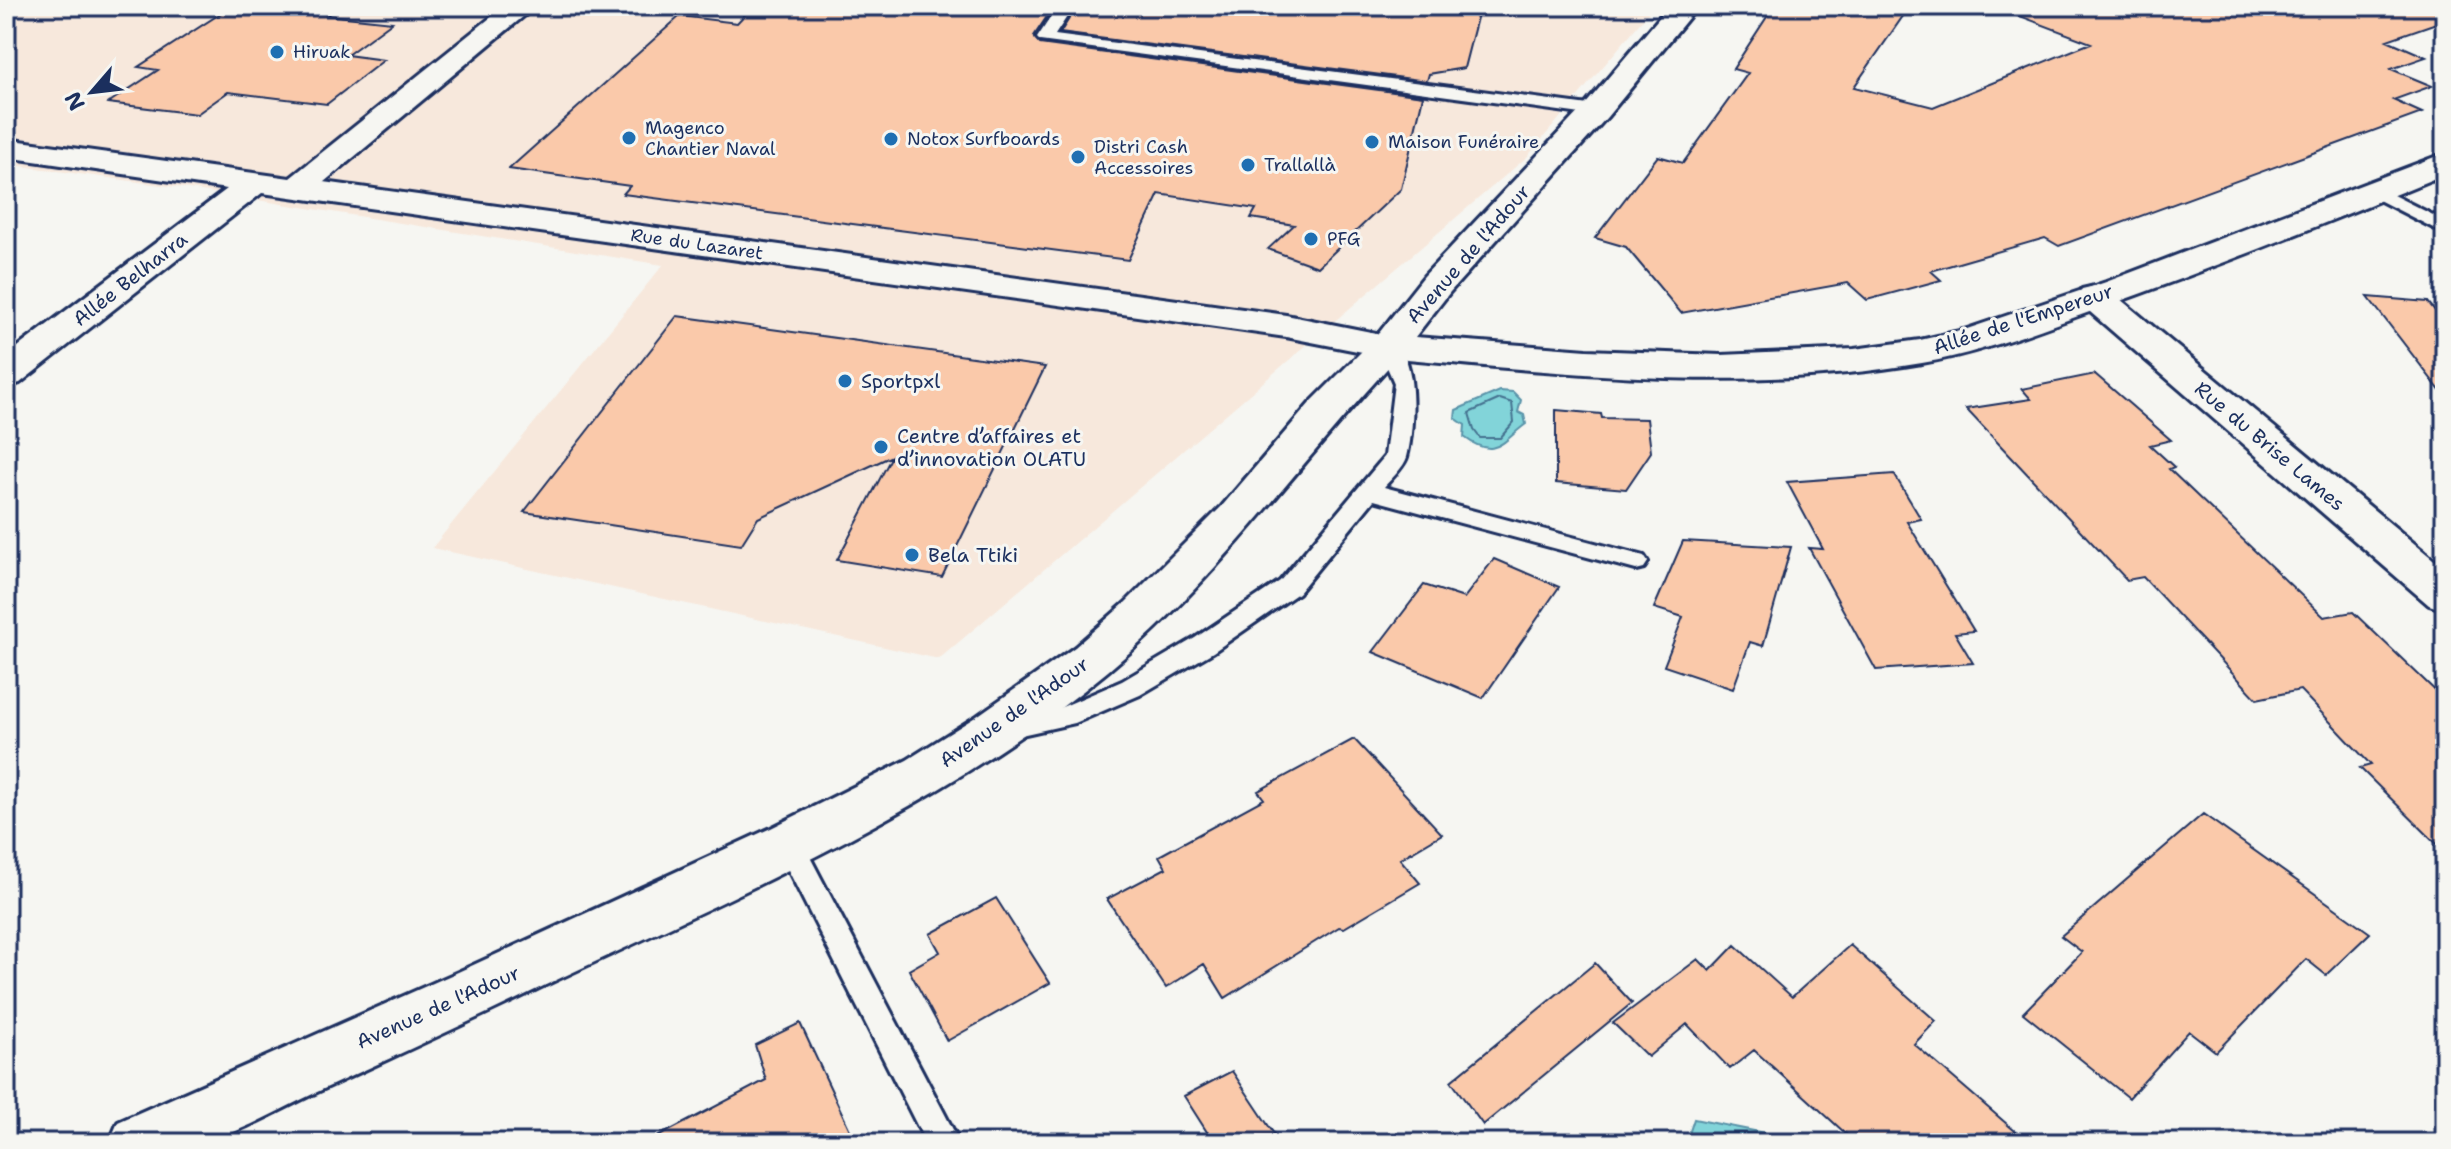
<svg xmlns="http://www.w3.org/2000/svg" width="2451" height="1149" viewBox="0 0 2451 1149" font-family="'Shantell Sans',sans-serif">
<rect width="100%" height="100%" fill="#f6f6f2"/>
<filter id="ink" filterUnits="userSpaceOnUse"><feTurbulence type="fractalNoise" baseFrequency=".0125" numOctaves="2"/><feDisplacementMap in="SourceGraphic" scale="16" xChannelSelector="R" yChannelSelector="G"/><feConvolveMatrix kernelMatrix="1 2 1 2 8 2 1 2 1" color-interpolation-filters="sRGB"/></filter>
<g filter="url(#ink)">
<path fill="#f7e8dc" d="M 6,6 L 610,6 L 718,13 L 726,6 L 1654,6 L 1527,157 L 939,659 L 432,548 L 663,265 L 183,188 L 6,164 Z"/>
<path fill="#82d4d9" stroke="#5992a8" stroke-width="2" d="M 1500,391 L 1513,392 L 1521,400 L 1518,412 L 1524,415 L 1526,424 C 1502,441 1496,461 1464,437 L 1465,425 L 1455,418 L 1456,410 Z
M 1694,1119 L 1764,1133 L 1774,1143 L 1686,1143 Z"/>
<g fill="none" stroke-linecap="round" stroke-linejoin="round">
<path stroke="#44718f" stroke-width="2" d="M 1500,399 L 1512,403 L 1514,422 L 1500,438 L 1480,438 L 1474,430 L 1469,413 Z"/>
</g>
<path fill="#fac9aa" stroke="#1b2f5e" stroke-width="2" d="M 232,6 L 339,6 L 327,15 L 392,22 L 347,55 L 384,60 L 327,104 L 228,92 L 197,114 L 108,103 L 158,70 L 138,67 Z
M 753,6 L 1054,6 L 1034,36 L 1040,44 L 1423,96 L 1401,189 L 1318,267 L 1268,249 L 1294,225 L 1251,218 L 1256,209 L 1159,194 L 1128,260 L 623,194 L 630,186 L 509,169 L 680,16 L 737,23 Z
M 1077,6 L 1480,6 L 1464,68 L 1429,74 L 1427,81 L 1060,33 Z
M 1774,6 L 1910,6 L 1854,87 L 1933,107 L 2091,43 L 2004,10 L 2005,6 L 2445,6 L 2445,20 L 2387,40 L 2426,57 L 2391,69 L 2432,86 L 2393,100 L 2422,113 L 2059,246 L 2045,238 L 1931,271 L 1941,280 L 1867,300 L 1848,283 L 1681,313 L 1626,247 L 1595,238 L 1658,156 L 1683,163 L 1748,73 L 1733,69 Z
M 2368,297 L 2428,302 L 2445,323 L 2445,397 Z
M 677,316 L 1045,367 L 942,577 L 837,560 L 892,456 L 758,518 L 741,545 L 524,512 Z
M 2095,374 L 2171,440 L 2150,445 L 2174,467 L 2169,469 L 2324,617 L 2353,612 L 2445,700 L 2445,852 L 2360,768 L 2371,765 L 2300,690 L 2257,699 L 2143,577 L 2127,580 L 1966,409 L 2031,399 L 2022,389 Z
M 1556,410 L 1601,414 L 1602,418 L 1647,419 L 1651,452 L 1626,489 L 1556,483 Z
M 1894,474 L 1921,519 L 1907,522 L 1974,631 L 1955,633 L 1973,663 L 1876,670 L 1809,548 L 1823,549 L 1787,482 Z
M 1683,541 L 1791,547 L 1763,646 L 1750,642 L 1733,689 L 1664,666 L 1683,617 L 1654,608 Z
M 1494,559 L 1559,587 L 1483,698 L 1373,652 L 1424,585 L 1464,598 Z
M 1354,739 L 1442,834 L 1400,859 L 1420,883 L 1344,928 L 1339,927 L 1225,998 L 1204,964 L 1166,988 L 1107,899 L 1166,868 L 1159,856 L 1264,799 L 1258,791 Z
M 2203,814 L 2370,933 L 2326,975 L 2306,959 L 2216,1052 L 2189,1031 L 2129,1098 L 2023,1013 L 2082,952 L 2061,936 Z
M 996,898 L 1050,983 L 947,1041 L 909,970 L 940,952 L 930,934 Z
M 1735,945 L 1792,997 L 1850,945 L 1936,1021 L 1914,1044 L 2029,1143 L 1856,1143 L 1754,1050 L 1730,1069 L 1687,1024 L 1648,1057 L 1613,1023 L 1698,959 L 1710,971 Z
M 1595,963 L 1632,1003 L 1483,1125 L 1451,1081 Z
M 800,1023 L 856,1143 L 646,1143 L 766,1080 L 755,1045 Z
M 1232,1071 L 1280,1143 L 1214,1143 L 1184,1096 Z"/>
<g fill="none" stroke-linecap="round" stroke-linejoin="round">
<defs>
<path id="lane" d="M 1058,6 L 1074,6 L 1055,35 L 1596,106 L 1604,111 L 1596,116 L 1040,41 L 1037,38 Z
M 2375,186 L 2445,221 L 2445,234 L 2369,195 L 2366,191 Z
M 1388,340 C 1420,348 1414,431 1407,457 C 1404,467 1392,478 1384,487 L 1644,556 L 1648,562 L 1644,568 L 1636,570 L 1374,500 L 1298,593 L 1213,652 L 1140,695 L 1075,723 L 1012,737 L 1003,734 L 999,727 L 1003,720 L 1062,707 L 1122,681 L 1195,638 L 1280,581 L 1385,456 L 1394,383 L 1378,346 Z
M 789,832 L 799,836 L 960,1143 L 926,1143 L 775,844 L 779,836 Z"/>
<path id="street" d="M 505,6 L 536,6 L 324,182 L 1286,315 L 1401,338 L 1407,346 L 1401,354 L 1388,357 L 1286,337 L 262,193 L 20,383 L 6,387 L 6,356 L 227,189 L 6,157 L 6,139 L 290,178 Z
M 2095,286 L 2108,289 L 2445,569 L 2445,610 L 2429,605 L 2082,305 L 2077,297 L 2082,289 Z"/>
<path id="secondary" d="M 1669,6 L 1698,6 L 1607,117 L 1450,292 L 1415,337 L 1587,350 L 1721,355 L 1854,349 L 1920,340 L 1964,330 L 2106,282 L 2445,153 L 2445,174 C 2329,222 2213,268 2095,310 C 2038,330 1982,353 1922,363 C 1749,393 1571,374 1397,358 C 1300,461 1218,580 1108,671 C 938,812 730,897 533,991 C 461,1026 388,1059 315,1093 C 281,1109 245,1130 209,1141 C 188,1148 134,1143 109,1143 L 118,1122 L 458,972 L 771,828 L 907,760 L 977,716 L 1075,647 L 1125,603 L 1222,506 L 1310,403 L 1375,338 L 1424,276 L 1585,105 Z"/>
</defs>
<use href="#lane" stroke="#1b2f5e" stroke-width="6"/>
<use href="#street" stroke="#1b2f5e" stroke-width="6"/>
<use href="#secondary" stroke="#1b2f5e" stroke-width="6"/>
<use href="#lane" fill="#f6f6f2" fill-rule="evenodd"/>
<use href="#street" fill="#f6f6f2" fill-rule="evenodd"/>
<use href="#secondary" fill="#f6f6f2" fill-rule="evenodd"/>
</g>
</g>
<g fill="#1f6fb2" stroke="#f6f6f2" stroke-width="3">
<circle cx="277" cy="52" r="8"/>
<circle cx="629" cy="138" r="8"/>
<circle cx="891" cy="139" r="8"/>
<circle cx="1372" cy="142" r="8"/>
<circle cx="1078" cy="157" r="8"/>
<circle cx="1248" cy="165" r="8"/>
<circle cx="1311" cy="239" r="8"/>
<circle cx="845" cy="381" r="8"/>
<circle cx="881" cy="447" r="8"/>
<circle cx="912" cy="555" r="8"/>
</g>
<g text-anchor="middle" dominant-baseline="central" stroke-width="6" stroke-linejoin="round" paint-order="stroke">
<g font-size="18" fill="#1b2f5e" stroke="#f6f6f2" text-anchor="start">
<text x="293" y="52">Hiruak</text>
<text x="645" y="128">Magenco<tspan x="645" dy="21">Chantier Naval</tspan></text>
<text x="907" y="139">Notox Surfboards</text>
<text x="1388" y="142">Maison Funéraire</text>
<text x="1094" y="147">Distri Cash<tspan x="1094" dy="21">Accessoires</tspan></text>
<text x="1264" y="165">Trallallà</text>
<text x="1327" y="239">PFG</text>
</g>
<g font-size="18" fill="#1b2f5e" stroke="#f6f6f2">
<text transform="translate(697 244) rotate(8)">Rue du Lazaret</text>
</g>
<g font-size="20" fill="#1b2f5e" stroke="#f6f6f2">
<text transform="translate(1468 254) rotate(-49)">Avenue de l'Adour</text>
<text transform="translate(130 279) rotate(-38)">Allée Belharra</text>
<text transform="translate(2023 319) rotate(-18)">Allée de l'Empereur</text>
<text transform="translate(2270 446) rotate(40)">Rue du Brise Lames</text>
<text transform="translate(1014 712) rotate(-35)">Avenue de l'Adour</text>
<text transform="translate(438 1007) rotate(-24)">Avenue de l'Adour</text>
</g>
<g font-size="20" fill="#1b2f5e" stroke="#f6f6f2" text-anchor="start">
<text x="861" y="381">Sportpxl</text>
<text x="897" y="436">Centre d’affaires et<tspan x="897" dy="23">d’innovation OLATU</tspan></text>
<text x="928" y="555">Bela Ttiki</text>
</g>
</g>
<rect width="2451" height="1149" fill="none" stroke="#f6f6f2" stroke-width="32"/>
<rect x="16" y="16" width="2419" height="1117" fill="none" stroke="#1b2f5e" stroke-width="3" filter="url(#ink)"/>
<g transform="translate(92 92) rotate(242)" stroke="#f6f6f2" stroke-width="6" paint-order="stroke">
<path d="M0-6L14 30L0 20L-14 30Z" fill="#1b2f5e"/>
<text y="-12" font-size="22" font-weight="bold" text-anchor="middle" fill="#1b2f5e">N</text>
</g>
</svg>
